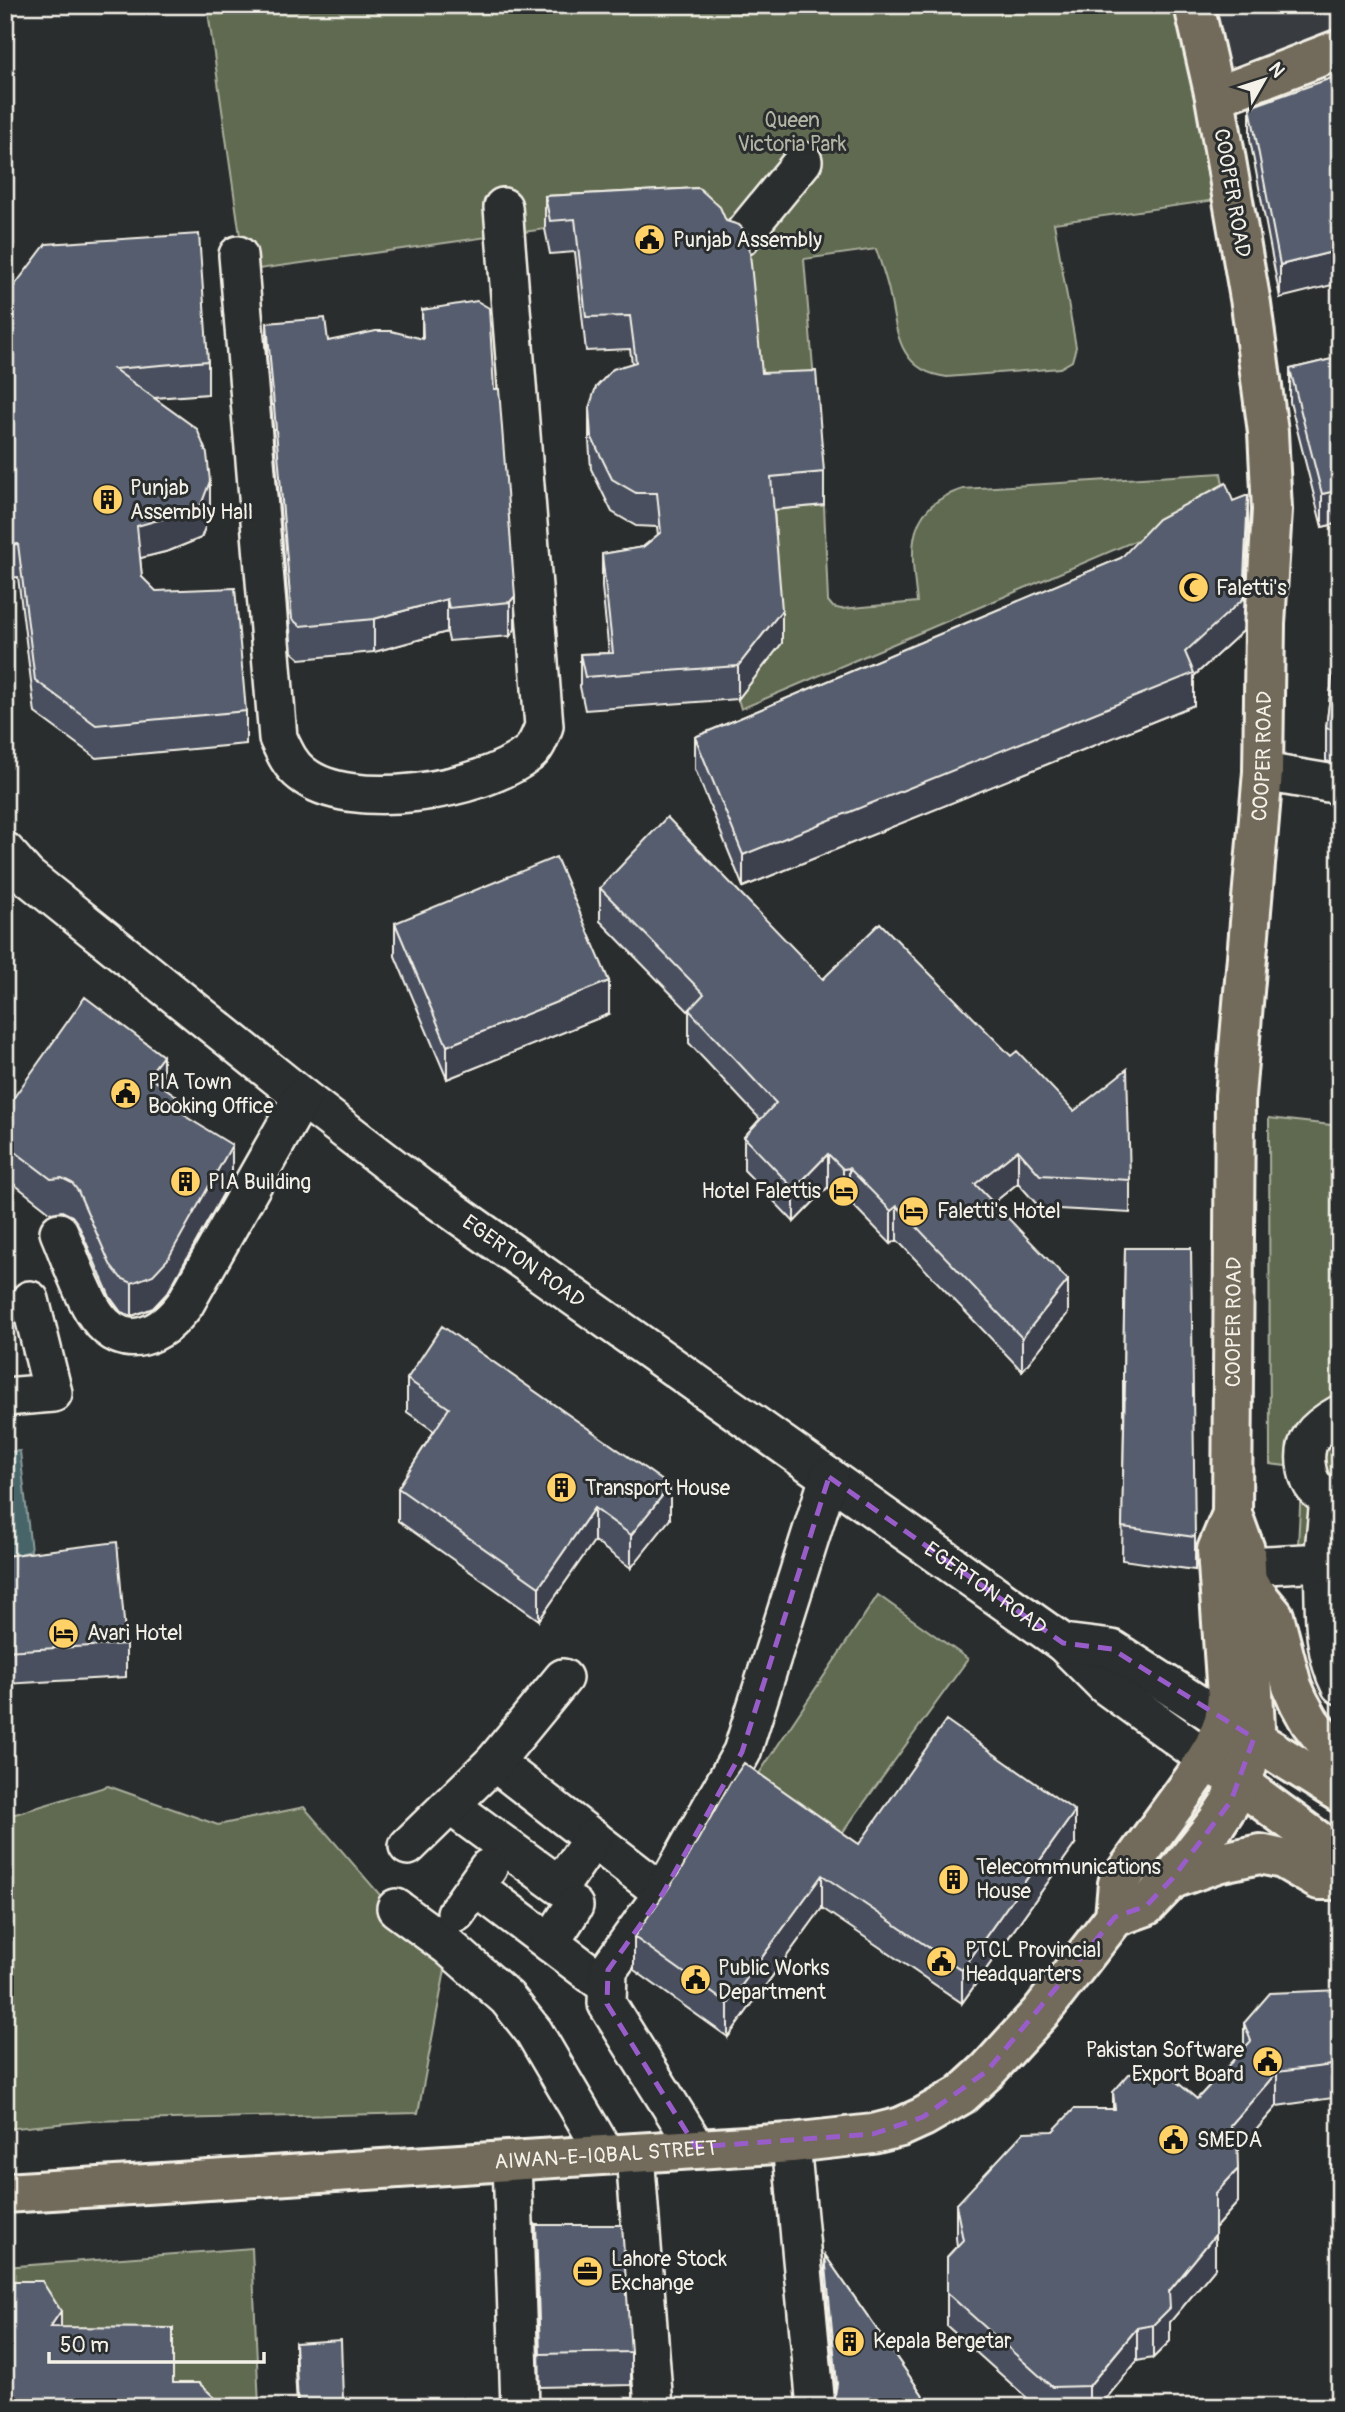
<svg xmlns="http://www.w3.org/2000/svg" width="1345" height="2412" viewBox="0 0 1345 2412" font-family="Pangolin,sans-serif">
<rect width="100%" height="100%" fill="#2a2d2e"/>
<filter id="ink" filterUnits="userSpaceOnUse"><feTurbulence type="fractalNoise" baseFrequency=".0143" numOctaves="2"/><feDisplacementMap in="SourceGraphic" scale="14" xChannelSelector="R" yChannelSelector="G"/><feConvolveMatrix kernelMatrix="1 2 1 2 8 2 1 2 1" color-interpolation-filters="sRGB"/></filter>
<g filter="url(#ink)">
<path fill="#373b41" d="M 1199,5 L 1340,5 L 1340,29 L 1215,71 Z"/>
<path fill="#616b51" stroke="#aaae9c" stroke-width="2" d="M 207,5 L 1201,5 L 1237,197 L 1054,223 L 1076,347 L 1072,361 L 1060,368 L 947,377 C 900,372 897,334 890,296 C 887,280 881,264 876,249 L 804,259 L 816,404 L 762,406 L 699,221 L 545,229 L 245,271 Z
M 1221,473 L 1226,502 L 741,709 L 738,699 L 782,643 L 771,510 L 824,505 L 828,601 L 833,607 L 841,609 L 917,602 C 911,552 903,507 963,489 Z
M 1269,1118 L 1340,1126 L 1340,1548 L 1298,1546 L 1302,1468 L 1270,1464 Z
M 878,1595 L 968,1659 L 827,1854 L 744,1796 Z
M 108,1786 L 218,1825 L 304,1807 L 445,1970 L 418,2113 L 91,2121 L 5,2129 L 5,1817 Z
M 252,2248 L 259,2407 L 5,2407 L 5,2267 Z"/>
<path fill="#476569" stroke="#8c9d9c" stroke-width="2" d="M 20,1451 L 31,1551 L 5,1558 L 5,1452 Z"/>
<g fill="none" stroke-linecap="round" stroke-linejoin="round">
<defs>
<g id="minor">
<path d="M 740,238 L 803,161"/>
<path d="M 238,255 L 278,738 C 284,751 290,765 302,774 C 350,813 482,791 528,754 C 537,747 540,736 544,726 L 503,207"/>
<path d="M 1263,772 L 1340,785"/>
<path id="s1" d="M 5,851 L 27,876 L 302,1097 L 419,1187 L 1063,1643 L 1105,1685 L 1207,1759"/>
<path d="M 59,1232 C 69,1255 83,1297 97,1316 C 125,1355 162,1335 185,1304 L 302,1097"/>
<path d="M 5,1397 L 53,1393 L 30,1300"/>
<path d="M 1323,1562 C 1325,1602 1321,1649 1340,1685"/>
<path d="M 1247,1566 L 1323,1562 L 1329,1499 C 1316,1491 1310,1485 1307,1470 C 1301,1440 1315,1428 1340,1414"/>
<path d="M 1063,1643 L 1112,1649 L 1224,1721"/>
<path d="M 494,1762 L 663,1893"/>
<path d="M 451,1806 L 560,1886 L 593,1838"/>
<path d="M 408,1846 L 494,1762 L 563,1678"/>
<path d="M 476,1887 L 607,1986"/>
<path d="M 396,1908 L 448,1946 L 507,1998 L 534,2032 L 606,2155"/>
<path d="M 456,1913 L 488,1868"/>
<path d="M 550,1943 L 574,1906"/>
<path d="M 791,2143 L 816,2407"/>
<path d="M 696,2147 L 607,2004 L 608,1970 L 663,1893 L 742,1752 L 829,1477"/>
<path d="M 635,2153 L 654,2407"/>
<path d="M 512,2161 L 520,2407"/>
</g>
<g id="major">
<path d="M 1215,97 L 1340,49"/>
<path d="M 1247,1583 L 1274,1616 L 1292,1686 L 1299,1702 L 1310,1722 L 1340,1760"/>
<path d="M 1235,1727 L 1340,1793"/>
<path d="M 1220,1769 L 1340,1857"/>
<path d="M 1172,1879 L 1217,1863 L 1260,1854 L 1283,1859 L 1319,1880 L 1340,1880"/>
<path d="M 1115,1917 L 1118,1883 L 1195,1777 L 1214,1746 L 1224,1721 L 1227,1696 L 1217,1550 L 1232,1514"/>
<path id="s2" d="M 5,2193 L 791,2143 L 873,2134 L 901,2127 L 923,2117 L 961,2095 L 987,2071 L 1041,2012 L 1115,1917 L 1146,1906 L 1172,1879 L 1217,1822 L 1231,1801 L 1247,1767 L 1255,1727 L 1245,1550 L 1232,1514 L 1235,1096 L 1263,772 L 1265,624 L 1272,510 L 1268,432 L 1251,304 L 1215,97 L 1194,5"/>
</g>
</defs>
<use href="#minor" stroke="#f4f1e8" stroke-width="42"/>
<use href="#major" stroke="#f4f1e8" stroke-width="44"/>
<use href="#minor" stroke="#2a2d2e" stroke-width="37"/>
<use href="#major" stroke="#726b5a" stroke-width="38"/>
</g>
<path fill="#49505f" stroke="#f4f1e8" stroke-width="2" d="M 1340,75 L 1280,298 L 1250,140 L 1250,107 Z
M 699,188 L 762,373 L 824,472 L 824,505 L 774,510 L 782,643 L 738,699 L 585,710 L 580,687 L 580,654 L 609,653 L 602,587 L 602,554 L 643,547 L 658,535 L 657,527 L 636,526 L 612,512 L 591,469 L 589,441 L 589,408 L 632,363 L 630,349 L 586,351 L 575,252 L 550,254 L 545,229 L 545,196 Z
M 5,298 L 208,361 L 208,394 L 155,398 L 210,514 L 201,538 L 169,551 L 140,558 L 142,577 L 246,711 L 246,744 L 96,758 L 35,713 L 18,577 L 5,578 Z
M 422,310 L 494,389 L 515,629 L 510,636 L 449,641 L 447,632 L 374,652 L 300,659 L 292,652 L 267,356 L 267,323 L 328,341 L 422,339 Z
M 1340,357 L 1340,523 L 1322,527 L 1290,402 L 1290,369 Z
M 1233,501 L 1248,528 L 1243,631 L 1194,676 L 1194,705 L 743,887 L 695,769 L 695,737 L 1121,558 Z
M 1340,614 L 1340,765 L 1326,761 L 1326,728 Z
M 600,888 L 823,979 L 1130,1180 L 1130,1213 L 1040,1208 L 1018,1183 L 993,1203 L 1068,1313 L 1022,1371 L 897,1240 L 891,1244 L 849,1201 L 843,1203 L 828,1187 L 794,1222 L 744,1170 L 744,1137 L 760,1119 L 689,1043 L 689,1012 L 600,921 Z
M 395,923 L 609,1014 L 447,1079 L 395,956 Z
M 163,1087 L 232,1178 L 168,1292 L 153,1308 L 132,1316 L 121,1312 L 110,1297 L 78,1224 L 72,1216 L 62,1211 L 51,1213 L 5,1177 L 5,1110 Z
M 1125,1248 L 1195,1537 L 1195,1570 L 1122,1560 L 1124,1415 L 1123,1414 L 1123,1381 Z
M 407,1379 L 670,1519 L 631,1568 L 594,1541 L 539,1620 L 398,1521 L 398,1488 L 434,1431 L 407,1412 Z
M 5,1556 L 126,1644 L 126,1677 L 5,1684 Z
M 859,1844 L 1075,1844 L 962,2003 L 822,1908 L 728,2037 L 634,1970 L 634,1937 Z
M 1340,1990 L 1340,2097 L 1277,2106 L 1237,2151 L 1238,2202 L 1215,2228 L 1215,2268 L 1170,2322 L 1170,2341 L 1153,2358 L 1137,2361 L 1099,2407 L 1037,2407 L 947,2326 L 947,2257 L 957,2246 L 956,2238 L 956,2205 L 1053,2131 L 1113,2109 L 1113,2092 L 1197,2099 L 1244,2049 L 1244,2023 Z
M 536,2225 L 631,2352 L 631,2385 L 540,2387 Z
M 825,2255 L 931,2407 L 835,2407 L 836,2392 L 825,2275 Z
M 295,2343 L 343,2407 L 297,2407 L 295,2369 Z"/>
<path fill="#3c414d" stroke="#f4f1e8" stroke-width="2" d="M 1340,250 L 1340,283 L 1280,298 L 1280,265 Z
M 210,481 L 210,514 L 201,538 L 169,551 L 137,559 L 137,526 Z
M 1340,490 L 1340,523 L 1322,527 L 1322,494 Z
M 1248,495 L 1248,528 L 1243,631 L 1194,676 L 1194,705 L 743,887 L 743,855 L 1185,652 Z
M 515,596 L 515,629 L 510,636 L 510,602 Z
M 447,599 L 447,632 L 374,652 L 374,619 Z
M 782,610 L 782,643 L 738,699 L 738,666 Z
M 609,981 L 609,1014 L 447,1079 L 447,1046 Z
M 163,1056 L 163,1089 L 148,1076 Z
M 232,1145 L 232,1178 L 168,1292 L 153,1308 L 132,1316 L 132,1283 Z
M 1018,1150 L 1018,1183 L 975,1218 L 975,1184 Z
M 828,1154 L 828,1187 L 794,1222 L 794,1189 Z
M 849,1168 L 849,1201 L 843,1203 L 843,1169 Z
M 897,1206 L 897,1240 L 891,1244 L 891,1211 Z
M 1068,1280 L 1068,1313 L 1022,1371 L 1022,1338 Z
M 670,1486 L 670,1519 L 631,1568 L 631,1535 Z
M 594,1508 L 594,1541 L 539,1620 L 539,1587 Z
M 1075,1811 L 1075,1844 L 962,2003 L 962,1970 Z
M 822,1875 L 822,1908 L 728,2037 L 728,2004 Z
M 1277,2072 L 1277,2106 L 1230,2160 L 1230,2126 Z
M 1238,2169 L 1238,2202 L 1215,2228 L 1215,2194 Z
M 1215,2235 L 1215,2268 L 1170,2322 L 1170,2341 L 1153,2358 L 1153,2325 L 1169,2291 Z
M 61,2311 L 61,2344 L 50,2327 Z
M 1137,2328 L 1137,2361 L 1099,2407 L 1089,2407 L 1089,2386 Z
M 343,2400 L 343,2407 L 333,2407 Z"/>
<path fill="#555d6e" stroke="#f4f1e8" stroke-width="2" d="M 1340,75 L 1340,250 L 1280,265 L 1250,107 Z
M 699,188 L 720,207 L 726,221 L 739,225 L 748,234 L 762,373 L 816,371 L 824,472 L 771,477 L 782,610 L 738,666 L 585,677 L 580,654 L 613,653 L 602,554 L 643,547 L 661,532 L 657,493 L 636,493 L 612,479 L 591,436 L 589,408 L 596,387 L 613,369 L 636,362 L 630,316 L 586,317 L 575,219 L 550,221 L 545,196 Z
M 199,234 L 208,361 L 114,369 L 197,429 L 207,454 L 210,481 L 201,505 L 169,517 L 137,526 L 142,577 L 156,591 L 235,588 L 246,711 L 96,725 L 35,680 L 18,544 L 5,545 L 5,434 L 8,434 L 5,407 L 5,298 L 46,244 Z
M 477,301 L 489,308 L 494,389 L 499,389 L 515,596 L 510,602 L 449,608 L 447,599 L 374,619 L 300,626 L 292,619 L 267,323 L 325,318 L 328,341 L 376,331 L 391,331 L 423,339 L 422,310 Z
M 1340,357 L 1340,490 L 1322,494 L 1290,369 Z
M 1226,483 L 1233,501 L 1248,495 L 1243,599 L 1185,652 L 1194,673 L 743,855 L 695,737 L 1121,558 L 1158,519 Z
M 1340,614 L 1340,732 L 1326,728 Z
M 667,817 L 823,979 L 880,923 L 1011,1056 L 1017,1051 L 1074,1111 L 1127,1069 L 1130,1180 L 1040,1175 L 1018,1150 L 975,1184 L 1068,1280 L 1022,1338 L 897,1206 L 891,1211 L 849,1168 L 843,1169 L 828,1154 L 794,1189 L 744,1137 L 776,1103 L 689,1010 L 704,994 L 600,888 Z
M 556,857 L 609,981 L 447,1046 L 395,923 Z
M 85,997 L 163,1056 L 148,1076 L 178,1097 L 180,1109 L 188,1118 L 232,1145 L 168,1259 L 153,1275 L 132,1283 L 121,1278 L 110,1264 L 78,1191 L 72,1183 L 62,1178 L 51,1179 L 5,1144 L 5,1110 Z
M 1125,1248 L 1191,1248 L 1195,1537 L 1122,1527 L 1125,1382 L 1123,1381 Z
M 442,1326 L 670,1486 L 631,1535 L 594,1508 L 539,1587 L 398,1488 L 449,1408 L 407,1379 Z
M 117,1542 L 126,1644 L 5,1651 L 5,1556 Z
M 946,1720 L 1075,1811 L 962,1970 L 822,1875 L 728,2004 L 634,1937 L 681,1870 L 730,1783 L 744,1763 L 859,1844 Z
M 1340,1990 L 1340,2064 L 1277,2072 L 1230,2126 L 1237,2135 L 1238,2169 L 1215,2194 L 1215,2235 L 1169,2291 L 1170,2308 L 1153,2325 L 1137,2328 L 1089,2386 L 1052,2387 L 947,2293 L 947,2257 L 963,2240 L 956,2205 L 1024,2132 L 1053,2131 L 1074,2109 L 1115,2109 L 1113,2092 L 1129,2074 L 1164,2071 L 1197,2099 L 1251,2041 L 1244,2023 L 1270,1993 Z
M 536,2225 L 622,2225 L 631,2352 L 540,2354 Z
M 825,2255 L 931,2407 L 836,2407 L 835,2395 L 837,2384 Z
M 5,2281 L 42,2281 L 61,2311 L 50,2327 L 173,2328 L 173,2383 L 199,2383 L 215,2398 L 215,2407 L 5,2407 Z
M 341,2340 L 343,2400 L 333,2407 L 300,2407 L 298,2406 L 295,2343 Z"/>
</g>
<path fill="none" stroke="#995dc9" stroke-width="5" stroke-dasharray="14 9" stroke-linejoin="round" d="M 829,1477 L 1063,1643 L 1112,1649 L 1254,1738 L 1231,1801 L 1172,1879 L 1146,1906 L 1115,1917 L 987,2071 L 923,2117 L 873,2134 L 696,2147 L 607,2004 L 608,1970 L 663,1893 L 742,1752 Z"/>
<defs>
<symbol id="civic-disc" viewBox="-11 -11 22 22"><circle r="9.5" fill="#ffd166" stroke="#2a2d2e"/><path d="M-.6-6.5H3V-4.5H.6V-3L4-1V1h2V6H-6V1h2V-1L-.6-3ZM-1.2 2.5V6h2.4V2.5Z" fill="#111"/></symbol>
<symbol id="building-disc" viewBox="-11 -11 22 22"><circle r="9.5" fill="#ffd166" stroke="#2a2d2e"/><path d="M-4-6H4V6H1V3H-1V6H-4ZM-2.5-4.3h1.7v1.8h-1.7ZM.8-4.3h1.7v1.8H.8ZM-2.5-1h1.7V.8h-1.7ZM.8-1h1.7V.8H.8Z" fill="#111"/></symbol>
<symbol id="mosque-disc" viewBox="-11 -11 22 22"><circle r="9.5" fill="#ffd166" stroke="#2a2d2e"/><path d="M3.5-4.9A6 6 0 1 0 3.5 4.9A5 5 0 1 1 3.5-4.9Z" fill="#111"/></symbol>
<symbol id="hotel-disc" viewBox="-11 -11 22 22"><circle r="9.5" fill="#ffd166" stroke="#2a2d2e"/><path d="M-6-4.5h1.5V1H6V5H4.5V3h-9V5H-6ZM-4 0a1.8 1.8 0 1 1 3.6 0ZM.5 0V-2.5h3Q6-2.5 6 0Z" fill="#111"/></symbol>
<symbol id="office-disc" viewBox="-11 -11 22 22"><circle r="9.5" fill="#ffd166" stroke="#2a2d2e"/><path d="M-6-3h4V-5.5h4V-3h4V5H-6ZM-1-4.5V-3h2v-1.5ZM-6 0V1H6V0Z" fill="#111"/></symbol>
</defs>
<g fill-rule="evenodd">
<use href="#civic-disc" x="632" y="222" width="35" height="35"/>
<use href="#building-disc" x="90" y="482" width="35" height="35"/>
<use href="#mosque-disc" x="1176" y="570" width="35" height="35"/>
<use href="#civic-disc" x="108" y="1076" width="35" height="35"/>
<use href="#building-disc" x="168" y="1164" width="35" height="35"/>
<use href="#hotel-disc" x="826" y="1174" width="35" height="35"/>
<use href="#hotel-disc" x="896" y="1194" width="35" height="35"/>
<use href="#building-disc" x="544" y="1470" width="35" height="35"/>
<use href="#hotel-disc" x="46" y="1616" width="35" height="35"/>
<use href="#building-disc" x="936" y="1862" width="35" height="35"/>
<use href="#civic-disc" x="924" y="1944" width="35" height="35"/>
<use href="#civic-disc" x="678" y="1962" width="35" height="35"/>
<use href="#civic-disc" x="1250" y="2044" width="35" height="35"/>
<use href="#civic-disc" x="1156" y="2122" width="35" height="35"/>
<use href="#office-disc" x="570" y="2254" width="35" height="35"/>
<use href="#building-disc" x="832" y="2324" width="35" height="35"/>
</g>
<g text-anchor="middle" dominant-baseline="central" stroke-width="6" stroke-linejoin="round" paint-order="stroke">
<g font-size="21" fill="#b2b5a4" stroke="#2a2d2e">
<text x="792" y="120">Queen<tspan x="792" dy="24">Victoria Park</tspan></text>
</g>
<g font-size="21" fill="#f4f1e8" stroke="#2a2d2e">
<text transform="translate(1232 193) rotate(80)">COOPER ROAD</text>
<text stroke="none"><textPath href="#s2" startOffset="2424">COOPER ROAD</textPath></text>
<text stroke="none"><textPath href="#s1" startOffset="662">EGERTON ROAD</textPath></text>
<text stroke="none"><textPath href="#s2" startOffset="1857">COOPER ROAD</textPath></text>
<text stroke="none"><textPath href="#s1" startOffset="1228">EGERTON ROAD</textPath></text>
<text stroke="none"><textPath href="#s2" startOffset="602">AIWAN-E-IQBAL STREET</textPath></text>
</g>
<g font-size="21" fill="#f4f1e8" stroke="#2a2d2e" text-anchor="start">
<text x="673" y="240">Punjab Assembly</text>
<text x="130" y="488">Punjab<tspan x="130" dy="24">Assembly Hall</tspan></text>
<text x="1216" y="588">Faletti's</text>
<text x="148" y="1082">PIA Town<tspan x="148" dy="24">Booking Office</tspan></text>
<text x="208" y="1182">PIA Building</text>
<text x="821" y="1191" text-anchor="end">Hotel Falettis</text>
<text x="937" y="1211">Faletti's Hotel</text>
<text x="585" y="1488">Transport House</text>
<text x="87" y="1633">Avari Hotel</text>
<text x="976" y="1867">Telecommunications<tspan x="976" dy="24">House</tspan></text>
<text x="965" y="1950">PTCL Provincial<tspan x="965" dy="24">Headquarters</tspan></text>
<text x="718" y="1968">Public Works<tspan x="718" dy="24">Department</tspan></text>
<text x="1244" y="2050" text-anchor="end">Pakistan Software<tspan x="1244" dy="24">Export Board</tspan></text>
<text x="1197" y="2140">SMEDA</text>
<text x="611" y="2259">Lahore Stock<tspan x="611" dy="24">Exchange</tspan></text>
<text x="873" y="2341">Kepala Bergetar</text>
</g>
</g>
<rect width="1345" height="2412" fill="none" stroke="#2a2d2e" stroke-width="28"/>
<rect x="14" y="14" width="1317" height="2384" fill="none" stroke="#f4f1e8" stroke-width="2.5" filter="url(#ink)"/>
<g transform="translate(1264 80) rotate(51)" stroke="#2a2d2e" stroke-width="5" paint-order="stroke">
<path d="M0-5L12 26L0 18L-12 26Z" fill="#f4f1e8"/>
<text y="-10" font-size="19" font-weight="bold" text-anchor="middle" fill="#f4f1e8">N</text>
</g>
<path d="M49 2352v10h215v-10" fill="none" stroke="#f4f1e8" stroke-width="3.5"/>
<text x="60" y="2352" font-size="21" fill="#f4f1e8" stroke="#2a2d2e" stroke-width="5" paint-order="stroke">50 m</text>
</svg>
